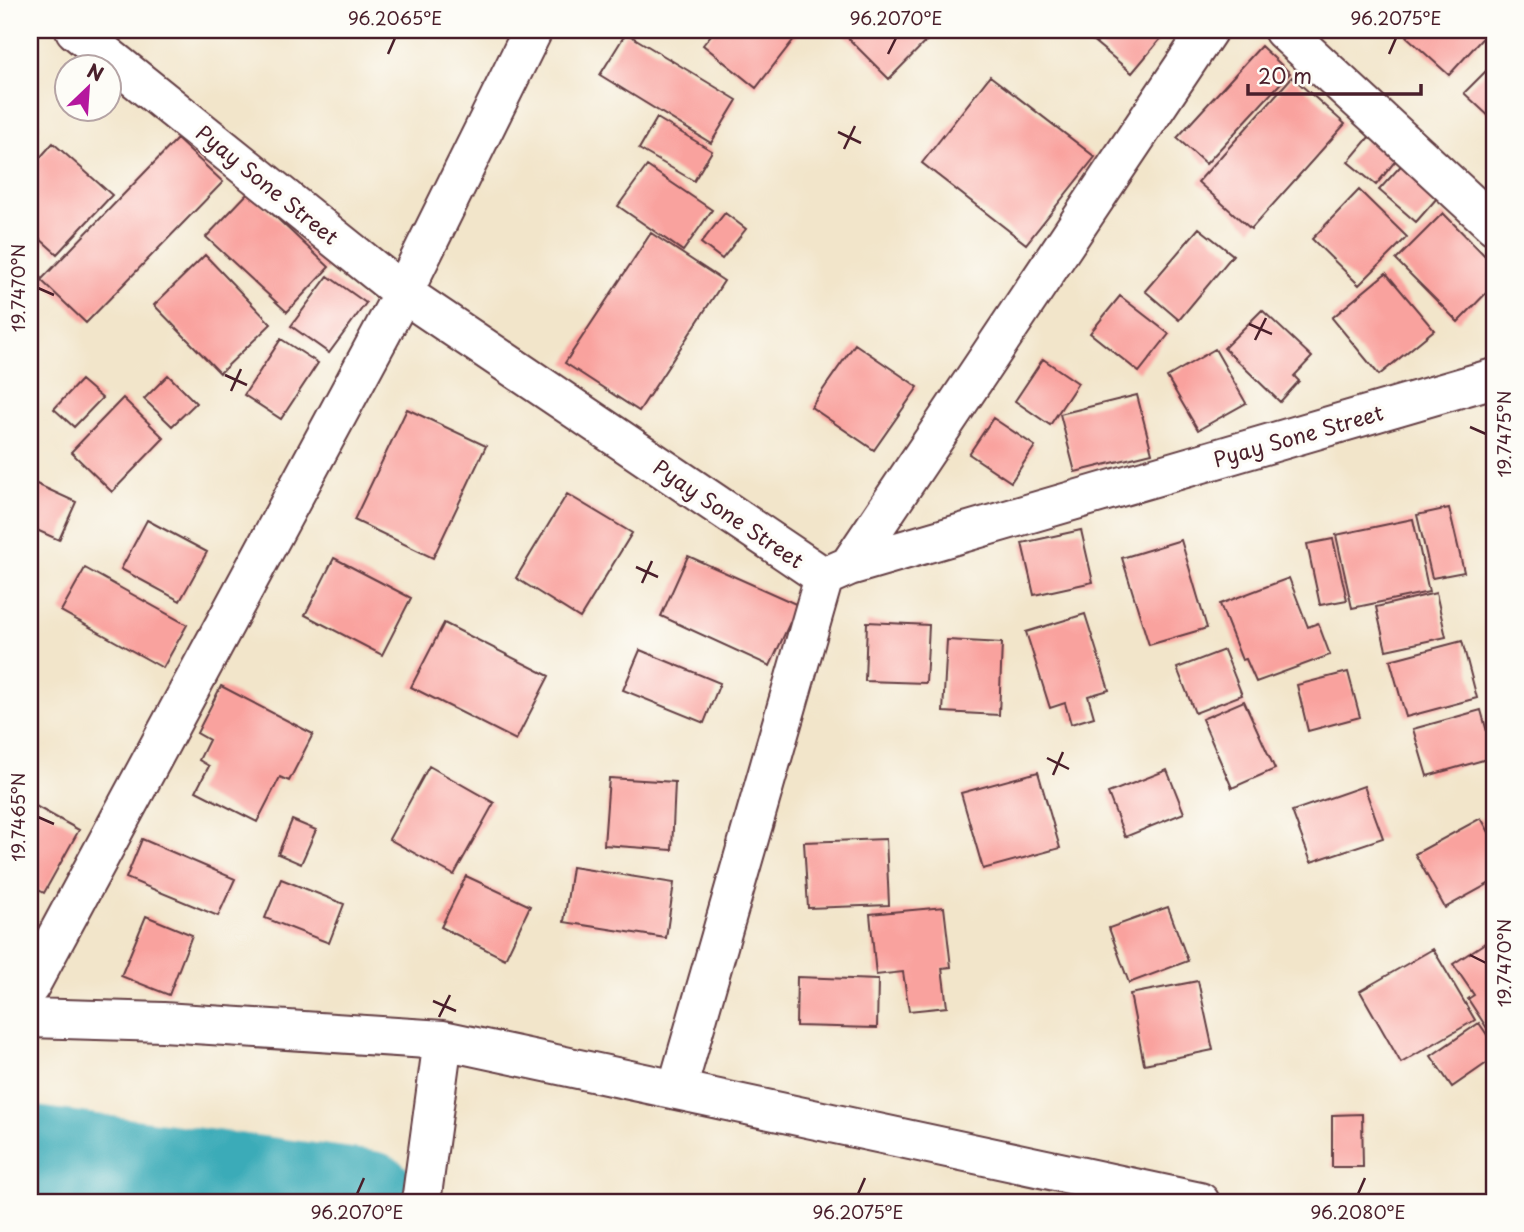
<svg xmlns="http://www.w3.org/2000/svg" width="1524" height="1232" viewBox="0 0 1524 1232" font-family="'Playpen Sans',sans-serif">
<rect width="100%" height="100%" fill="#fdfcf7"/>
<filter id="ink" filterUnits="userSpaceOnUse"><feTurbulence type="fractalNoise" baseFrequency=".0143" numOctaves="2"/><feDisplacementMap in="SourceGraphic" scale="14" xChannelSelector="R" yChannelSelector="G"/><feConvolveMatrix kernelMatrix="1 2 1 2 8 2 1 2 1" color-interpolation-filters="sRGB"/></filter>
<filter id="wash" filterUnits="userSpaceOnUse"><feTurbulence type="fractalNoise" baseFrequency=".00686" numOctaves="4" result="noise"/><feDisplacementMap in="SourceGraphic" scale="28" xChannelSelector="R" yChannelSelector="G"/><feGaussianBlur stdDeviation="1.57" result="paint"/><feColorMatrix in="noise" values="0 0 0 0 0 0 0 0 0 0 0 0 0 0 0 0 0 1.4 0 .05"/><feComposite in="paint" operator="in"/></filter>
<g filter="url(#wash)">
<rect width="100%" height="100%" fill="#f2e5ca"/>
<g fill="none" stroke-linecap="round" stroke-linejoin="round">
<path stroke="#3babb8" stroke-width="103" d="M 30,1157 L 368,1202"/>
</g>
<g id="blocks">
<path fill="#f9a29e" d="M 715,30 L 801,30 L 756,88 L 703,45 Z
M 840,30 L 937,30 L 889,79 Z
M 1098,30 L 1168,30 L 1132,73 L 1091,39 Z
M 1413,30 L 1490,30 L 1449,75 L 1407,37 Z
M 626,33 L 737,100 L 711,143 L 600,75 Z
M 1261,46 L 1290,73 L 1206,164 L 1177,138 Z
M 1491,66 L 1494,69 L 1494,121 L 1464,93 Z
M 990,76 L 1095,157 L 1026,244 L 922,163 Z
M 1292,77 L 1345,124 L 1251,229 L 1198,182 Z
M 657,118 L 712,151 L 694,181 L 639,149 Z
M 30,119 L 40,126 L 30,143 Z
M 1374,131 L 1401,154 L 1376,185 L 1348,162 Z
M 177,139 L 223,182 L 86,323 L 41,280 Z
M 53,143 L 112,195 L 57,254 L 30,230 L 30,169 Z
M 1407,159 L 1444,190 L 1416,222 L 1379,190 Z
M 647,166 L 712,210 L 683,251 L 618,206 Z
M 1359,190 L 1407,237 L 1359,285 L 1312,239 Z
M 249,192 L 329,267 L 287,312 L 206,237 Z
M 725,213 L 746,229 L 722,259 L 701,243 Z
M 1443,213 L 1494,265 L 1494,285 L 1458,322 L 1396,260 Z
M 1199,228 L 1233,255 L 1179,320 L 1145,291 Z
M 651,233 L 724,281 L 639,411 L 565,363 Z
M 205,255 L 271,324 L 220,373 L 154,305 Z
M 1386,273 L 1434,330 L 1379,375 L 1332,318 Z
M 328,276 L 366,303 L 329,353 L 291,326 Z
M 1120,296 L 1169,334 L 1139,372 L 1090,333 Z
M 1262,310 L 1312,357 L 1294,376 L 1299,381 L 1280,402 L 1224,348 Z
M 281,339 L 318,363 L 281,419 L 244,395 Z
M 855,344 L 918,387 L 874,450 L 811,407 Z
M 1215,349 L 1246,403 L 1198,430 L 1167,377 Z
M 1043,359 L 1078,383 L 1050,425 L 1015,401 Z
M 168,375 L 196,403 L 172,426 L 144,399 Z
M 81,380 L 102,398 L 74,427 L 54,409 Z
M 1137,395 L 1152,453 L 1075,472 L 1060,414 Z
M 123,398 L 164,438 L 112,492 L 71,452 Z
M 407,409 L 486,446 L 433,558 L 354,520 Z
M 993,418 L 1035,446 L 1011,482 L 969,454 Z
M 30,481 L 76,502 L 59,540 L 30,527 Z
M 567,494 L 632,533 L 580,618 L 516,578 Z
M 1449,508 L 1464,572 L 1432,578 L 1417,515 Z
M 1413,519 L 1429,592 L 1352,608 L 1336,535 Z
M 147,520 L 207,552 L 180,601 L 121,569 Z
M 1081,530 L 1093,582 L 1034,595 L 1022,543 Z
M 1333,539 L 1347,600 L 1320,605 L 1307,544 Z
M 1181,540 L 1207,628 L 1149,645 L 1122,558 Z
M 688,556 L 798,605 L 770,666 L 661,616 Z
M 334,558 L 411,598 L 382,655 L 305,615 Z
M 85,568 L 187,625 L 163,668 L 61,611 Z
M 1289,578 L 1308,627 L 1318,623 L 1330,655 L 1256,682 L 1246,659 L 1242,660 L 1220,604 Z
M 1436,593 L 1446,637 L 1386,650 L 1376,607 Z
M 1085,614 L 1109,690 L 1088,696 L 1094,717 L 1071,724 L 1065,703 L 1050,708 L 1026,632 Z
M 867,622 L 929,625 L 926,683 L 865,681 Z
M 444,623 L 549,676 L 516,740 L 411,687 Z
M 947,640 L 1002,643 L 999,715 L 943,712 Z
M 1462,641 L 1477,698 L 1406,717 L 1390,660 Z
M 640,650 L 720,683 L 704,723 L 623,690 Z
M 1224,650 L 1242,695 L 1195,713 L 1177,668 Z
M 1348,672 L 1360,717 L 1308,731 L 1297,685 Z
M 221,686 L 313,734 L 289,781 L 280,777 L 257,822 L 196,791 L 209,766 L 199,760 L 209,740 L 197,733 Z
M 1244,701 L 1275,769 L 1232,788 L 1202,719 Z
M 1481,710 L 1494,757 L 1427,776 L 1413,729 Z
M 429,766 L 494,803 L 454,875 L 389,839 Z
M 1167,770 L 1184,813 L 1125,837 L 1108,793 Z
M 1038,772 L 1060,848 L 983,869 L 961,793 Z
M 609,778 L 675,782 L 672,850 L 604,845 Z
M 1364,786 L 1383,838 L 1311,862 L 1292,811 Z
M 30,803 L 79,830 L 44,893 L 30,885 Z
M 1481,818 L 1494,841 L 1494,881 L 1445,908 L 1415,854 Z
M 292,820 L 316,830 L 301,864 L 278,854 Z
M 142,839 L 235,879 L 218,916 L 126,878 Z
M 886,839 L 889,905 L 808,908 L 804,842 Z
M 572,867 L 674,883 L 666,938 L 564,922 Z
M 466,876 L 530,906 L 505,959 L 441,927 Z
M 281,879 L 344,904 L 329,943 L 265,918 Z
M 944,907 L 951,967 L 942,968 L 947,1007 L 909,1011 L 903,972 L 876,975 L 870,914 Z
M 1168,907 L 1188,961 L 1129,983 L 1109,928 Z
M 146,916 L 192,935 L 169,995 L 121,976 Z
M 1494,937 L 1494,1039 L 1468,999 L 1474,995 L 1453,964 Z
M 1433,949 L 1475,1020 L 1401,1063 L 1360,991 Z
M 797,977 L 878,980 L 877,1028 L 796,1026 Z
M 1198,981 L 1213,1050 L 1144,1064 L 1130,994 Z
M 1479,1023 L 1494,1045 L 1494,1058 L 1452,1087 L 1431,1056 Z
M 1362,1114 L 1363,1167 L 1332,1167 L 1332,1115 Z"/>
</g>
</g>
<g filter="url(#ink)">
<use href="#blocks" fill-opacity="0" stroke="#633d43" stroke-width="2"/>
<g fill="none" stroke-linecap="round" stroke-linejoin="round">
<defs>
<path id="minor" d="M 75,30 L 403,293 L 824,577 L 849,566 L 1494,378
M 849,566 L 1208,30
M 30,986 L 403,293 L 533,30
M 30,1018 L 163,1022 L 443,1040 L 1200,1202
M 677,1089 L 824,577
M 421,1202 L 443,1040"/>
<path id="tertiary" d="M 1283,30 L 1494,225"/>
</defs>
<use href="#minor" stroke="#633d43" stroke-width="42"/>
<use href="#tertiary" stroke="#633d43" stroke-width="42"/>
<use href="#minor" stroke="#fff" stroke-width="38"/>
<use href="#tertiary" stroke="#fff" stroke-width="38"/>
</g>
</g>
<path fill="none" stroke="#4a1f2b" stroke-width="2.5" d="M 388,54 L 395,38M 888,54 L 896,38M 1389,54 L 1396,38M 838,132 L 861,143M 844,149 L 855,126M 38,288 L 54,295M 1249,324 L 1272,334M 1255,340 L 1266,318M 225,375 L 247,385M 231,391 L 241,369M 1470,427 L 1486,434M 636,567 L 658,577M 642,583 L 652,561M 1047,758 L 1069,769M 1053,775 L 1063,752M 38,817 L 54,824M 1470,955 L 1486,963M 433,1001 L 456,1011M 439,1017 L 450,995M 357,1194 L 364,1178M 858,1194 L 865,1178M 1358,1194 L 1365,1178"/>
<g text-anchor="middle" dominant-baseline="central" stroke-width="7" stroke-linejoin="round" paint-order="stroke">
<g font-size="21" fill="#4a1f2b" stroke="#fdfcf7">
<text transform="translate(268 184) rotate(39)">Pyay Sone Street</text>
<text transform="translate(1298 435) rotate(-16)">Pyay Sone Street</text>
<text transform="translate(729 513) rotate(34)">Pyay Sone Street</text>
</g>
</g>
<rect width="1524" height="1232" fill="none" stroke="#fdfcf7" stroke-width="77"/>
<g transform="translate(88 88) rotate(25)"><circle r="33" fill="#fdfcf7" stroke="#b5a4a5" stroke-width="2"/>
<path d="M0-5L12 26L0 18L-12 26Z" fill="#b5179e"/>
<text y="-10" font-size="19" font-weight="bold" text-anchor="middle" fill="#4a1f2b">N</text>
</g>
<path d="M1248 84v10h173v-10" fill="none" stroke="#4a1f2b" stroke-width="3.5"/>
<text x="1258" y="84" font-size="21" fill="#4a1f2b" stroke="#fdfcf7" stroke-width="5" paint-order="stroke">20 m</text>
<rect x="38" y="38" width="1448" height="1156" fill="none" stroke="#4a1f2b" stroke-width="2.5"/>
<g font-size="18" text-anchor="middle" fill="#4a1f2b">
<text x="395" y="25">96.2065°E</text>
<text x="896" y="25">96.2070°E</text>
<text x="1396" y="25">96.2075°E</text>
<text transform="translate(19 288) rotate(-90)" y="6">19.7470°N</text>
<text transform="translate(1505 434) rotate(-90)" y="6">19.7475°N</text>
<text transform="translate(19 817) rotate(-90)" y="6">19.7465°N</text>
<text transform="translate(1505 963) rotate(-90)" y="6">19.7470°N</text>
<text x="357" y="1219">96.2070°E</text>
<text x="858" y="1219">96.2075°E</text>
<text x="1358" y="1219">96.2080°E</text>
</g>
</svg>
